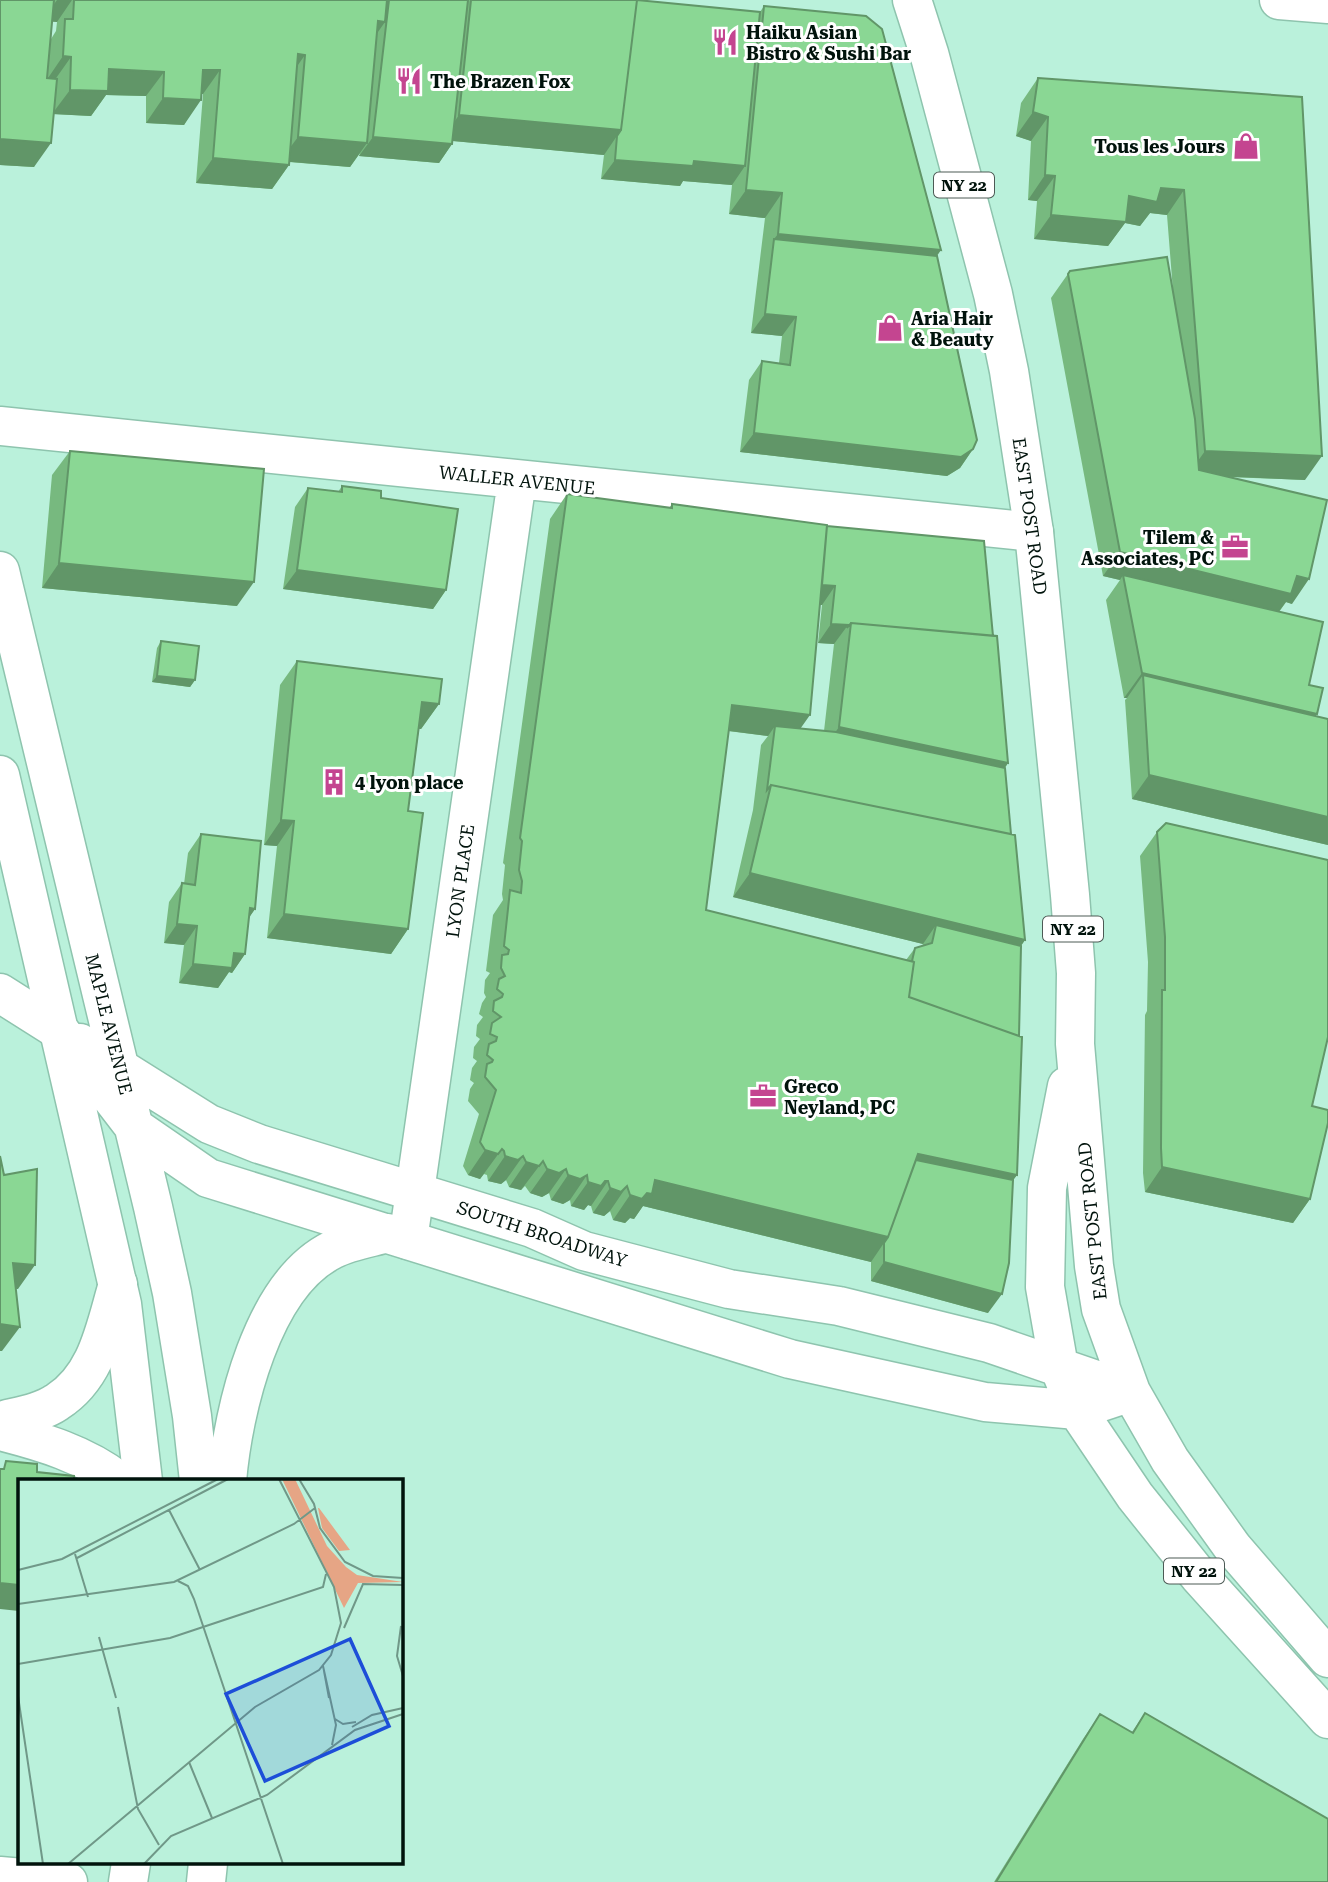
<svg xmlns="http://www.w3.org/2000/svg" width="1328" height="1882" viewBox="0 0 1328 1882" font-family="'Roboto Serif',serif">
<rect width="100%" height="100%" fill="#baf1db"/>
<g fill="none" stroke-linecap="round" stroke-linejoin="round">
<defs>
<path id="minor" d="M 0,426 L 1034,532
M 0,993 L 60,1031
M 408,1240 L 517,480
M 0,1421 C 19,1416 41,1413 57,1402 C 98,1376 105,1327 118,1284
M 0,1431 C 43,1442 84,1454 119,1481
M 0,1876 L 68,1882"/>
<path id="major" d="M 912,0 L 929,53 L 993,294 L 1009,371 L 1034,532 L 1070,895 L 1076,973 L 1075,1044 L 1094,1266 L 1101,1309 L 1131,1392 L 1170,1460 L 1233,1548 L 1328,1658
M 1279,0 L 1328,4
M 0,571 L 153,1207 L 172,1293 L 192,1416 L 199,1481
M 0,775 L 122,1304 L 143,1481
M 60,1031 L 134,1127 L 208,1178 L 790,1359 L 985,1402 L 1077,1410 L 1131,1392
M 80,1043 L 209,1124 L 259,1144 L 532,1228 L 584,1251 L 729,1289 L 839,1306 L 989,1343 L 1131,1392
M 1067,1086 L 1047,1188 L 1045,1287 L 1059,1367 L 1077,1410 L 1135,1496 L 1199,1576 L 1328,1719
M 227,1481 C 233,1410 262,1285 332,1250 C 349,1241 370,1238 388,1233
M 128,1882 L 131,1863
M 206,1882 L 208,1863"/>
</defs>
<use href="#minor" stroke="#8ec4ae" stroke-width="41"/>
<use href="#major" stroke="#8ec4ae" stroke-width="41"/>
<use href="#minor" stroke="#fff" stroke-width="38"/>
<use href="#major" stroke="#fff" stroke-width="38"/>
</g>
<path fill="#77b97f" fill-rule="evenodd" d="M 0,0 L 637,0 L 760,12 L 764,6 L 937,256 L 973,449 L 960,468 L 947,476 L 740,452 L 749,380 L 762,361 L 779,363 L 782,336 L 751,333 L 765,218 L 729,214 L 732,185 L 683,181 L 680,186 L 601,179 L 604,155 L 453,141 L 452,144 L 439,163 L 359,156 L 360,153 L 350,167 L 289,162 L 289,165 L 272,189 L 196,183 L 203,94 L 201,94 L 184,125 L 146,123 L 146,96 L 106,95 L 91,116 L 54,114 L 34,167 L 0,165 ZM 52,21 L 57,22 L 56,31 L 51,39 Z
M 1038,78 L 1302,97 L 1305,480 L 1229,477 L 1292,604 L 1286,602 L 1279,612 L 1309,685 L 1316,716 L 1328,719 L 1328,845 L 1132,799 L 1125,700 L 1127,698 L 1124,698 L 1106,600 L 1120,580 L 1103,576 L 1051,298 L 1070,271 L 1173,291 L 1167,215 L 1150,213 L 1140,226 L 1125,223 L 1108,246 L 1034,239 L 1037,201 L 1028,200 L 1031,141 L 1016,136 L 1021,103 Z
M 70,451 L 237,606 L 42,588 L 52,475 Z
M 342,486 L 381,498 L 446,590 L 433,609 L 283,589 L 295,507 L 308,488 L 338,492 Z
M 567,494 L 669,508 L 672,504 L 993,636 L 1008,763 L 1005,768 L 1011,834 L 1025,940 L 1021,946 L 1017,1175 L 1013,1180 L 988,1313 L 871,1281 L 871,1262 L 643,1206 L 634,1219 L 630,1218 L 625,1223 L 613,1220 L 610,1211 L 604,1216 L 593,1213 L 591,1206 L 588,1205 L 584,1210 L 571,1206 L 570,1200 L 563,1204 L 551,1200 L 549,1193 L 542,1197 L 530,1193 L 525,1186 L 521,1190 L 509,1187 L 506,1180 L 501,1184 L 488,1181 L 487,1175 L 484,1174 L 480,1179 L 468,1175 L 463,1166 L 479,1114 L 468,1101 L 470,1089 L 474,1083 L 470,1080 L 472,1068 L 477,1061 L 473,1058 L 474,1047 L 480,1039 L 476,1036 L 477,1025 L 483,1017 L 479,1014 L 482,1003 L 486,997 L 484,993 L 485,980 L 490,973 L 486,971 L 493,915 L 503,900 L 502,894 L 505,865 L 503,863 L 550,519 ZM 820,605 L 822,605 L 818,643 L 834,644 L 824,731 L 800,729 ZM 728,731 L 768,736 L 761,745 L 753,810 L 733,897 L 923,944 L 922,946 L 915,948 L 906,960 L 706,910 Z
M 161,641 L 195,680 L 190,687 L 152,682 L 157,648 Z
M 297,661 L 439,704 L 421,729 L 419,729 L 408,811 L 408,929 L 391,954 L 267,938 L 277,846 L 264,845 L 280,685 Z
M 1157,832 L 1312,1106 L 1310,1199 L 1293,1223 L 1145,1192 L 1143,1173 L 1145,1015 L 1147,1011 L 1148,962 L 1140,856 Z
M 201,834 L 255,909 L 249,917 L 245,954 L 232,973 L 229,972 L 218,988 L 179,983 L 184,945 L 164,943 L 169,902 L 182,883 L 184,884 L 188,853 Z
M 1145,1713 L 1328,1882 L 994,1882 L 1083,1739 L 1100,1714 L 1132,1732 Z"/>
<path fill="#619668" d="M 57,0 L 72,0 L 57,22 L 42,21 Z
M 378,21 L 385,22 L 368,46 Z
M 298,54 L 305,55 L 288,79 Z
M 63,56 L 71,57 L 54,81 L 46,81 Z
M 109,69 L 164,72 L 146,96 L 106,95 L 91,116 L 52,114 L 70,90 Z
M 203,70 L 220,70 L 203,94 L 186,94 Z
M 163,98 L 201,100 L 184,125 L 146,123 Z
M 1033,112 L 1048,117 L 1031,141 L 1016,136 Z
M 459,115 L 621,130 L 604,155 L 442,140 Z
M 298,137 L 367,143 L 350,167 L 280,161 Z
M 373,137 L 452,144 L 439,163 L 359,156 Z
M 0,139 L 51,143 L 34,167 L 0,165 Z
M 213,158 L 289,165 L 272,189 L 196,183 Z
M 615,160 L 694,161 L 745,166 L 732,185 L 683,181 L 680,186 L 601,179 Z
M 1045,175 L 1055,176 L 1037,201 L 1028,200 Z
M 1161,188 L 1184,190 L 1167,215 L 1150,213 L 1140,226 L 1125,223 L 1108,246 L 1034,239 L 1051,215 Z
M 746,190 L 782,193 L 765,218 L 729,214 Z
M 778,234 L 941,250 L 924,275 L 774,239 Z
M 765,314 L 796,317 L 782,336 L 751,333 Z
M 754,433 L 973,449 L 960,468 L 947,476 L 740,452 Z
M 1205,451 L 1322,456 L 1305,480 L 1188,475 Z
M 1120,552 L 1297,576 L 1309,579 L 1292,604 L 1286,602 L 1274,618 L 1123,575 L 1120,580 L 1103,576 Z
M 59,563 L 254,582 L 237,606 L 42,588 Z
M 297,570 L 446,590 L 433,609 L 283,589 Z
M 819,585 L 835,586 L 822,605 L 806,604 Z
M 831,624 L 848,625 L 834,644 L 818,643 Z
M 1142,673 L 1317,714 L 1300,739 L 1143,675 L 1127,698 L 1124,698 Z
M 157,676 L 195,680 L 190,687 L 152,682 Z
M 422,702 L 439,704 L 421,729 L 405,727 Z
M 732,705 L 810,715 L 793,739 L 775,726 L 768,736 L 714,729 Z
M 839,727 L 1008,763 L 991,787 L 822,751 Z
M 1149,775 L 1328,817 L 1328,845 L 1132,799 Z
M 281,820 L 294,821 L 277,846 L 264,845 Z
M 750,873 L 1025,940 L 1007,965 L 932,943 L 936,925 L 923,944 L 733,897 Z
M 250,908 L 255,909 L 242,928 Z
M 284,914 L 408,929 L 391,954 L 267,938 Z
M 177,924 L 197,926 L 184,945 L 164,943 Z
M 234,953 L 245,954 L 232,973 L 229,972 L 218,988 L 179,983 L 193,964 Z
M 502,1149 L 480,1179 L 468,1175 L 485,1150 Z
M 918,1154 L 1017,1175 L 999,1199 L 907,1180 Z
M 505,1156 L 523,1156 L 506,1180 L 501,1184 L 488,1181 Z
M 543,1161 L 521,1190 L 509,1187 L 526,1162 Z
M 1162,1167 L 1310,1199 L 1293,1223 L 1145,1192 Z
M 547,1169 L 566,1169 L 549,1193 L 542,1197 L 530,1193 Z
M 568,1175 L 587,1175 L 570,1200 L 563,1204 L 551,1200 Z
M 655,1180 L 888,1237 L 871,1262 L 643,1206 L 634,1219 L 630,1218 L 625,1223 L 613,1220 L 630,1195 Z
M 605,1181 L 608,1181 L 591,1206 L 588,1205 L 584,1210 L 571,1206 L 588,1182 Z
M 627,1186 L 610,1211 L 604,1216 L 593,1213 L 610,1188 Z
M 884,1262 L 1002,1294 L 988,1313 L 871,1281 Z
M 13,1263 L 35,1265 L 18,1289 L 0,1288 Z
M 0,1324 L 20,1327 L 2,1351 L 0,1351 Z
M 0,1583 L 19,1585 L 19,1611 L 0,1609 Z"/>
<path fill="#8ad794" stroke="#619668" stroke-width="2" d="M 0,0 L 54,0 L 47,78 L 57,79 L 51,143 L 0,139 Z
M 74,0 L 387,0 L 385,22 L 378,21 L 367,143 L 298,137 L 305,55 L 298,54 L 289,165 L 213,158 L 220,70 L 203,70 L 201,100 L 163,98 L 164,72 L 109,69 L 108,91 L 70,90 L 71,57 L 63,56 L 65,19 L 73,19 Z
M 389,0 L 468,0 L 452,144 L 373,137 Z
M 471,0 L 637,0 L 621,130 L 459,115 Z
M 637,0 L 760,12 L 745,166 L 694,161 L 693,166 L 615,160 L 617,136 L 621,130 Z
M 764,6 L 866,16 L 882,29 L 941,250 L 778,234 L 782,193 L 746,190 Z
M 1038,78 L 1302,97 L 1322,456 L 1205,451 L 1184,190 L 1161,188 L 1157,202 L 1129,196 L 1126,222 L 1051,215 L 1055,176 L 1045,175 L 1048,117 L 1033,112 Z
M 774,239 L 937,256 L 977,440 L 973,449 L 961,457 L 754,433 L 762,361 L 790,365 L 796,317 L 765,314 Z
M 1167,257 L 1195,419 L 1199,470 L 1327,500 L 1309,579 L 1297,576 L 1291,594 L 1120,552 L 1068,274 L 1070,271 Z
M 70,451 L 264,469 L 254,582 L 59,563 Z
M 342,486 L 381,491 L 381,498 L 458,509 L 446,590 L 297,570 L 308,488 L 342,492 Z
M 567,494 L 672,508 L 672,504 L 827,525 L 810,715 L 732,705 L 706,910 L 914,962 L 909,997 L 1022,1037 L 1017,1175 L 918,1154 L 888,1237 L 655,1180 L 652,1194 L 647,1193 L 642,1199 L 630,1195 L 627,1186 L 621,1192 L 610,1188 L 608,1181 L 605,1181 L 601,1186 L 588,1182 L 587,1175 L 580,1179 L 568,1175 L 566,1169 L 559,1173 L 547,1169 L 543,1161 L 539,1166 L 526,1162 L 523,1156 L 518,1160 L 505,1156 L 504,1151 L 502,1149 L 498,1154 L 485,1150 L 480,1142 L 496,1090 L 485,1077 L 487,1064 L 492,1062 L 493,1060 L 487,1055 L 489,1044 L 496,1041 L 497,1037 L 490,1034 L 492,1023 L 501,1017 L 493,1011 L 494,1001 L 502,997 L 503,994 L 497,989 L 499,979 L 505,976 L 501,968 L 502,955 L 508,954 L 509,950 L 504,946 L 510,890 L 521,893 L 522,881 L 519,870 L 522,841 L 520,838 Z
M 827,526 L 984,541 L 993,636 L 851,623 L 847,628 L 848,625 L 831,624 L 835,586 L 822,585 Z
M 1123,575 L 1323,622 L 1309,685 L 1323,688 L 1317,714 L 1142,673 Z
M 851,623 L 997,636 L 1008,763 L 839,727 Z
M 161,641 L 199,646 L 195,680 L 157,676 Z
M 297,661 L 442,679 L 439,704 L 422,702 L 408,811 L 423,813 L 408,929 L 284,914 L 294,821 L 281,820 Z
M 1143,675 L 1328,719 L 1328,817 L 1149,775 Z
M 775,726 L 836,732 L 1005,768 L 1011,834 L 771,785 L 767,790 Z
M 771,785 L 1015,835 L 1025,940 L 750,873 Z
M 1166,823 L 1328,860 L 1328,1037 L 1312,1106 L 1328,1110 L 1328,1123 L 1310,1199 L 1162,1167 L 1161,1148 L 1162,990 L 1165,990 L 1165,937 L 1157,832 Z
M 201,834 L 261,841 L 255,909 L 250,908 L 245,954 L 234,953 L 232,968 L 193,964 L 197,926 L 177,924 L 182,883 L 195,885 Z
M 936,925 L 1021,946 L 1019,1036 L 909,997 L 914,962 L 912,961 L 915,948 L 932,943 Z
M 0,1156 L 4,1175 L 37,1169 L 35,1265 L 13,1263 L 20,1327 L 0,1324 Z
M 916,1160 L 1013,1180 L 1009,1263 L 1002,1294 L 884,1262 L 884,1243 L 888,1237 Z
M 6,1461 L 37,1464 L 37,1472 L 74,1476 L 74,1481 L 19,1481 L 19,1585 L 0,1583 L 0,1469 L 4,1469 Z
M 1145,1713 L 1328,1819 L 1328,1882 L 996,1882 L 1100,1714 L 1133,1733 Z"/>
<defs>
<symbol id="restaurant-bare" viewBox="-9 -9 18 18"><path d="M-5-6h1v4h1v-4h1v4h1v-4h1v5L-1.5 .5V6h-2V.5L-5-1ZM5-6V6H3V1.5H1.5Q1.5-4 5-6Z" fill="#c44590" stroke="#fff" stroke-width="2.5" paint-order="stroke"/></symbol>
<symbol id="shop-bare" viewBox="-9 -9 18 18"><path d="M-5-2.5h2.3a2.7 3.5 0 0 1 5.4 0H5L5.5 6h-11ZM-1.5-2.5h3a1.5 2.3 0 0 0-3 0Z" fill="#c44590" stroke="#fff" stroke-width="2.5" paint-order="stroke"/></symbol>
<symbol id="office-bare" viewBox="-9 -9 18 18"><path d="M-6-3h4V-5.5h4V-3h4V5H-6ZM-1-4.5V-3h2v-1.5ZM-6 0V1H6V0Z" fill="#c44590" stroke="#fff" stroke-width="2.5" paint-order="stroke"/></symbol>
<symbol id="building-bare" viewBox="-9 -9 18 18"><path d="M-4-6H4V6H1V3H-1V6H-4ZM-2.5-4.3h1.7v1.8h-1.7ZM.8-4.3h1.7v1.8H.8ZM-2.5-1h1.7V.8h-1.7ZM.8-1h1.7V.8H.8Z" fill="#c44590" stroke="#fff" stroke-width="2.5" paint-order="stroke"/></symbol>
</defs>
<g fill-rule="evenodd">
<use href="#restaurant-bare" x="706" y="23" width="38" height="38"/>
<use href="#restaurant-bare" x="390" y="62" width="38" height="38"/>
<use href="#shop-bare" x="1227" y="127" width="38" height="38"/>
<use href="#shop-bare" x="871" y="309" width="38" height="38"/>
<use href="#office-bare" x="1216" y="528" width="38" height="38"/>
<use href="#building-bare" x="315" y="763" width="38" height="38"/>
<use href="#office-bare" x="744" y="1077" width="38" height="38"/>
</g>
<g text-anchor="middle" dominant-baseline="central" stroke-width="6" stroke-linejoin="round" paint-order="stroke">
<g fill="#fff" stroke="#4d5a55" stroke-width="2">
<rect x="934" y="172.5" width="60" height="25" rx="5"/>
<rect x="1043" y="916.5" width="60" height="25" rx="5"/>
<rect x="1164" y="1558.5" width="60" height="25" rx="5"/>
</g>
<g font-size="16" font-weight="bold" fill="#01130c">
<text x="964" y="185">NY 22</text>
<text x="1073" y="929">NY 22</text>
<text x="1194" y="1571">NY 22</text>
</g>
<g font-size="18" font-weight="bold" fill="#01130c" stroke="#fff" text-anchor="start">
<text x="746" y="32">Haiku Asian<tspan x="746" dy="21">Bistro &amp; Sushi Bar</tspan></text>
<text x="430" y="81">The Brazen Fox</text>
<text x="1225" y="146" text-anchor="end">Tous les Jours</text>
<text x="911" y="318">Aria Hair<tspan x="911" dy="21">&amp; Beauty</tspan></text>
<text x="1214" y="537" text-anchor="end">Tilem &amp;<tspan x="1214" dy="21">Associates, PC</tspan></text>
<text x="355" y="782">4 lyon place</text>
<text x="784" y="1086">Greco<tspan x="784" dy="21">Neyland, PC</tspan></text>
</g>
<g font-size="18" fill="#01130c" stroke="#fff">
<text transform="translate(517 480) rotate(6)">WALLER AVENUE</text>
<text transform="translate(1030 516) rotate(82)">EAST POST ROAD</text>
<text transform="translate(460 881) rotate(-82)">LYON PLACE</text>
<text transform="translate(109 1024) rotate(76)">MAPLE AVENUE</text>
<text transform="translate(1092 1221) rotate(-96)">EAST POST ROAD</text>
<text transform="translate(542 1234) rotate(18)">SOUTH BROADWAY</text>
</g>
</g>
<g transform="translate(18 1479)">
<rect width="385" height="385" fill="#baf1db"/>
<path d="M 264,0 L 277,0 L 309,67 L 328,88 L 339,96 L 385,103 L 340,104 L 326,129 ZM 300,29 L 301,29 L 332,71 L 321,72 L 304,49 Z" fill="#e6a585"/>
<path fill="none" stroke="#709888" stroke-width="2" d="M 281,0 L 296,25 L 302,49 L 327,83 L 355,97 L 385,99M 151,31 L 182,91M 57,75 L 70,118M 59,79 L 210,0M 0,91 L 44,80 L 200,0M 160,102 L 170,107 L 176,120 L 265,385M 0,125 L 156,103 L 276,45 L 297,29M 383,147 L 379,177 L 385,197M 326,149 L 345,105 L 385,106M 81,158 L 98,219M 0,185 L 152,159 L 305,108 L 308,95M 305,187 L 318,246 L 314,266M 306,192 L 311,219M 0,217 L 25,385M 100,228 L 120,330 L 141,366M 317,240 L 325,245 L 338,243M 334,248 L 354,236 L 385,229M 171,283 L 194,339M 50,385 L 237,228 L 301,191 L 313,176 L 323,144 L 316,108 L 261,0M 126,385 L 153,357 L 249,316 L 337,251 L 385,235"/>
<path fill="#1d4ed8" fill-opacity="0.15" stroke="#1d4ed8" stroke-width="3.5" d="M 332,160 L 371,247 L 247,302 L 208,215 Z"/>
<rect width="385" height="385" fill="none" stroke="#01130c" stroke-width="3.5"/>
</g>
</svg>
